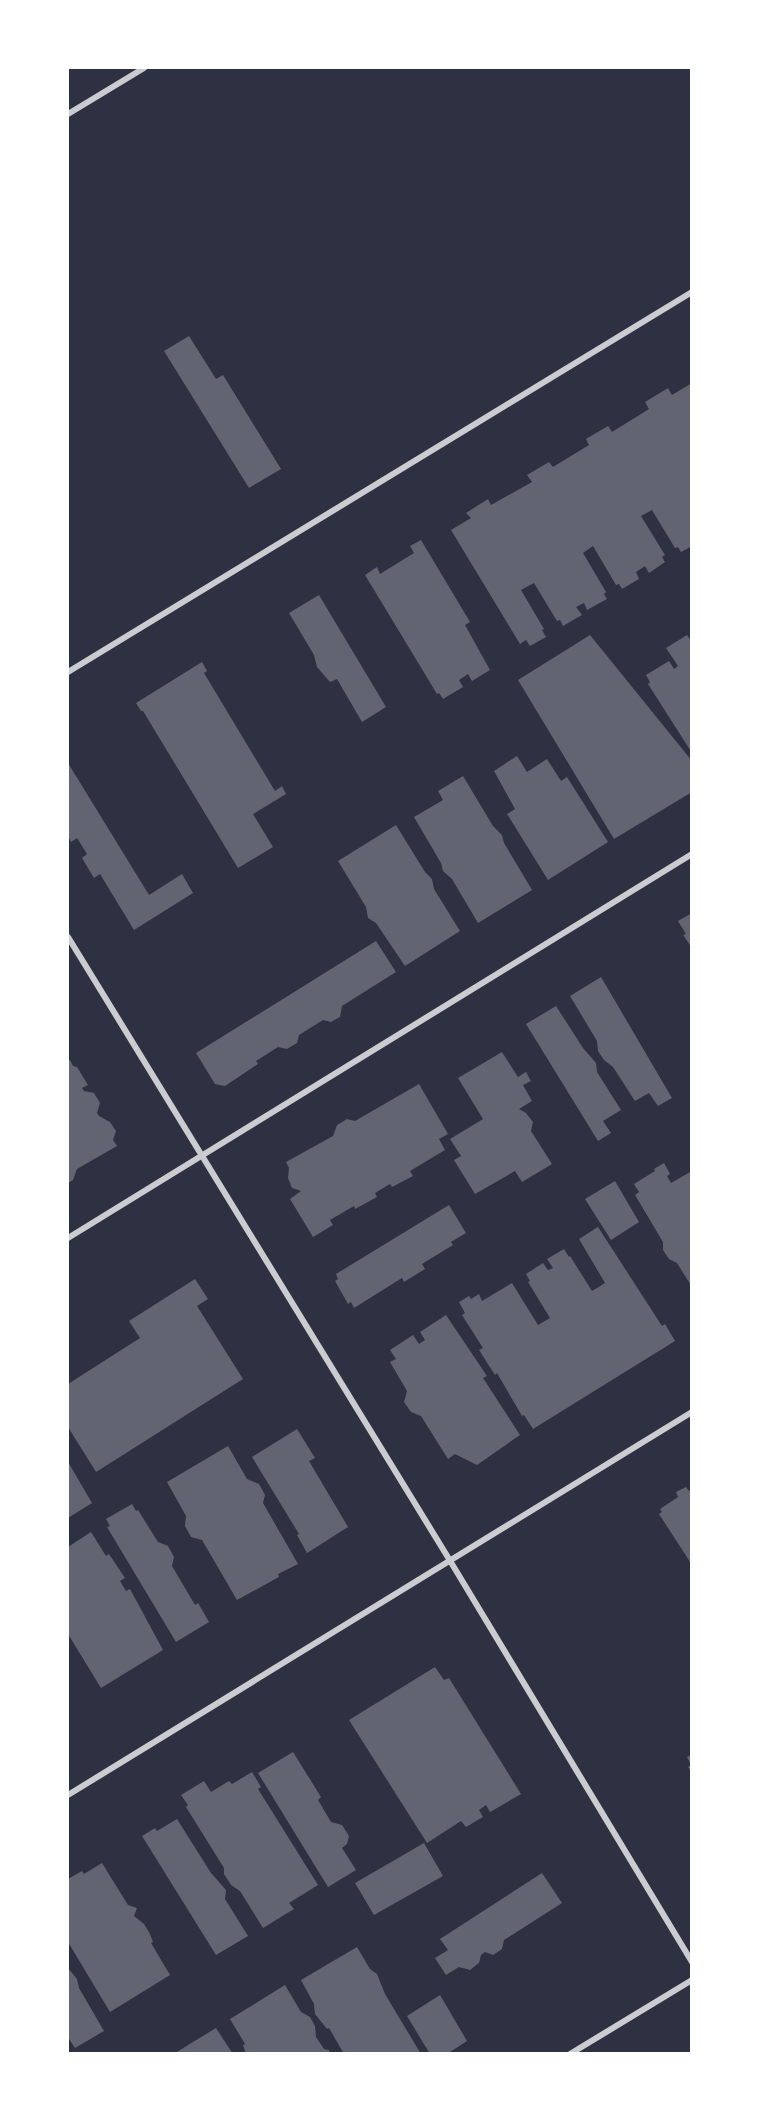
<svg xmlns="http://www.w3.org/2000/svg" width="759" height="2121" viewBox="0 0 759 2121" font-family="'Exo 2',sans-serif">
<rect width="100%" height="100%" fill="#2d3142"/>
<path fill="#626471" d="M 189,336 L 216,379 L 223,375 L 281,469 L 249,488 L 164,351 Z
M 692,383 L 692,546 L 681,552 L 678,547 L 675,548 L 652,510 L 641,516 L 665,555 L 662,557 L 665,562 L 649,573 L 645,566 L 636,572 L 639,579 L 622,589 L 619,584 L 616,585 L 593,546 L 583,553 L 606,592 L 604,594 L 607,599 L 587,610 L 584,603 L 576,607 L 582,615 L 563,626 L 560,620 L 557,621 L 534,583 L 521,590 L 544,629 L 542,630 L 546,637 L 530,646 L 526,640 L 520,644 L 451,530 L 471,518 L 466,513 L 488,499 L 491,505 L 532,482 L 527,475 L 549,462 L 553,467 L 589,445 L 586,439 L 608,426 L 612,432 L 649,409 L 645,402 L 668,388 L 672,395 Z
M 421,540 L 470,622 L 465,625 L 490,670 L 472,681 L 468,674 L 459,680 L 463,687 L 443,699 L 439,693 L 437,694 L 365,575 L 377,567 L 380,574 L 414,553 L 410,546 Z
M 319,595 L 386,707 L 362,722 L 337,679 L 330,682 L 317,667 L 314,655 L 289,613 Z
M 590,635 L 692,761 L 692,792 L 614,839 L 518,680 Z
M 687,635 L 692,642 L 692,753 L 648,684 L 650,682 L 646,675 L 669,661 L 674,669 L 678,666 L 666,648 Z
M 202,662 L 207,671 L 204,673 L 275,791 L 282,786 L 286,794 L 253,814 L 273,847 L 238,868 L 143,711 L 141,711 L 136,703 Z
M 517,756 L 527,772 L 547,759 L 561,781 L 567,777 L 608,842 L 548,880 L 507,814 L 515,809 L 494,771 Z
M 68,763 L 149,895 L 182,874 L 193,893 L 134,930 L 100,874 L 94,878 L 82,858 L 87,854 L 77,838 L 71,842 L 68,836 Z
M 463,776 L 493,826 L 502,835 L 504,843 L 532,890 L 478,923 L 452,879 L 443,871 L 441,863 L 414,817 L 443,800 L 438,791 Z
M 396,825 L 425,872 L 432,879 L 434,889 L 460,931 L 405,966 L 376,923 L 368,918 L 366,907 L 338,861 Z
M 692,913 L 692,948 L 683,935 L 686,934 L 678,921 Z
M 376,941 L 396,972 L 342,1006 L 340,1017 L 331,1022 L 323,1020 L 299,1035 L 297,1043 L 287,1049 L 278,1047 L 256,1061 L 258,1064 L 225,1086 L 215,1084 L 196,1053 Z
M 601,977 L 672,1098 L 658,1106 L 649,1093 L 635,1101 L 613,1067 L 604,1060 L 598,1051 L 597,1041 L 570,996 Z
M 556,1006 L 583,1048 L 596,1063 L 597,1072 L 621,1110 L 603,1121 L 611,1133 L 598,1141 L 526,1024 Z
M 502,1052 L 518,1077 L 526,1072 L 531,1081 L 523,1085 L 532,1101 L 519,1109 L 526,1113 L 533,1122 L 531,1131 L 552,1164 L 522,1182 L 515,1171 L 475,1194 L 454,1160 L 461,1156 L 450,1139 L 483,1119 L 458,1078 Z
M 68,1060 L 70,1060 L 73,1066 L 77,1067 L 88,1085 L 82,1088 L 84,1091 L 94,1093 L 100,1103 L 97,1113 L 99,1116 L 110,1122 L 116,1131 L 113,1140 L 117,1146 L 77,1169 L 73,1180 L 68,1183 Z
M 419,1084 L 448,1134 L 439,1139 L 445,1150 L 410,1171 L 413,1176 L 392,1187 L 390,1184 L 375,1193 L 377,1197 L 355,1209 L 354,1206 L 330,1220 L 333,1225 L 313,1237 L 290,1199 L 301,1191 L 292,1188 L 288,1178 L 289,1168 L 286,1162 L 333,1136 L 337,1125 L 347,1119 L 355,1121 Z
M 664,1163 L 670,1174 L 667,1176 L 671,1183 L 692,1171 L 692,1287 L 677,1263 L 669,1259 L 663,1250 L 663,1242 L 635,1195 L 639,1192 L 634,1184 L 655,1171 L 654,1169 Z
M 615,1181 L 639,1222 L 611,1240 L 585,1199 Z
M 449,1205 L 466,1233 L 451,1242 L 453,1245 L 422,1264 L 425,1269 L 404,1282 L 402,1278 L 354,1308 L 351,1302 L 348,1304 L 335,1281 L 338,1279 L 336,1274 Z
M 598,1227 L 662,1326 L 665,1324 L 675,1341 L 533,1429 L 524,1415 L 522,1416 L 497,1373 L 495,1375 L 479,1350 L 483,1348 L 462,1315 L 465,1313 L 459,1302 L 469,1296 L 471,1299 L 479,1294 L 482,1301 L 512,1283 L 538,1325 L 550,1318 L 528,1282 L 530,1281 L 526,1274 L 543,1263 L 548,1270 L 553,1268 L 547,1259 L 564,1249 L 569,1257 L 570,1256 L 592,1291 L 597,1288 L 605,1283 L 579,1239 Z
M 195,1279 L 208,1299 L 197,1306 L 243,1379 L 96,1472 L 68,1427 L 68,1384 L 140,1338 L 129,1321 Z
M 446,1315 L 487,1376 L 483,1378 L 520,1435 L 477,1465 L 455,1454 L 448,1459 L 421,1416 L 411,1412 L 404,1402 L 407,1391 L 390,1362 L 396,1359 L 390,1350 L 413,1335 L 419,1344 L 425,1340 L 420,1332 Z
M 297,1429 L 315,1458 L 309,1461 L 348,1527 L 307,1553 L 297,1535 L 299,1534 L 252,1457 Z
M 228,1446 L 247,1479 L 259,1484 L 265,1495 L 263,1503 L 298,1564 L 278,1574 L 279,1577 L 237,1600 L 202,1540 L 191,1537 L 185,1526 L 186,1516 L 167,1482 Z
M 68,1462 L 92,1503 L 68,1518 Z
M 686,1487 L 689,1491 L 692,1490 L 692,1565 L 659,1514 L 662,1512 L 660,1509 L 678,1497 L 676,1492 Z
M 132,1504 L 136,1511 L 138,1510 L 158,1542 L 168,1546 L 174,1557 L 172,1566 L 195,1605 L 198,1603 L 209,1622 L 176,1642 L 107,1527 L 110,1526 L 106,1519 Z
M 91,1532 L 106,1556 L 109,1554 L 125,1578 L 120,1581 L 126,1591 L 130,1589 L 163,1650 L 101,1688 L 68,1634 L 68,1547 Z
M 435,1667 L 444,1680 L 449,1678 L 521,1794 L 490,1812 L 486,1805 L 479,1810 L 483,1817 L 466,1827 L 461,1821 L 427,1843 L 349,1720 Z
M 293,1752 L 321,1797 L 318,1800 L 331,1822 L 342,1825 L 349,1836 L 347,1844 L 342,1848 L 356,1870 L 328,1887 L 258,1773 Z
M 692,1755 L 692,1773 L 688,1767 L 691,1765 L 687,1757 Z
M 252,1772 L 261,1787 L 258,1789 L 318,1885 L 289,1903 L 294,1909 L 263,1928 L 240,1891 L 231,1885 L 224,1874 L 224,1868 L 186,1807 L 188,1805 L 181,1795 L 204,1781 L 211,1792 L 229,1781 L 232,1784 Z
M 177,1819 L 211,1873 L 226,1890 L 225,1899 L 248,1936 L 216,1955 L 142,1836 L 155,1828 L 157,1831 Z
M 424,1843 L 443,1876 L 374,1915 L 355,1883 Z
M 102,1863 L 128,1905 L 137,1908 L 134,1916 L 144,1924 L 150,1934 L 153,1942 L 151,1943 L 170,1975 L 110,2012 L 68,1942 L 68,1879 L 82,1871 L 84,1874 Z
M 542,1873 L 562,1903 L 504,1940 L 502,1949 L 493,1955 L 485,1952 L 481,1955 L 479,1963 L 470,1970 L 459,1967 L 446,1975 L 435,1958 L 448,1950 L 440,1939 Z
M 357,1947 L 370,1969 L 377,1974 L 385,1994 L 421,2054 L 344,2054 L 329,2028 L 327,2029 L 315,2014 L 314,2004 L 301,1980 Z
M 68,1968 L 77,1979 L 79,1988 L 104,2031 L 75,2048 L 69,2039 L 68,2040 Z
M 285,1985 L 301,2012 L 310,2017 L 315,2026 L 316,2037 L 324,2049 L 329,2050 L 330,2054 L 246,2054 L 243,2045 L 245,2044 L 230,2019 Z
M 440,1995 L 467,2041 L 447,2054 L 430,2054 L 407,2016 Z
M 216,2028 L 233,2054 L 174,2054 L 188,2045 Z"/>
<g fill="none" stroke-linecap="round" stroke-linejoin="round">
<path stroke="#caccd0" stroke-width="6" d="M 68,114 L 144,68
M 68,672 L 692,292
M 68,937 L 449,1559 L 692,1962
M 68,1238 L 692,854
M 68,1795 L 692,1412
M 570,2054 L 692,1980"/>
</g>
<rect width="759" height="2121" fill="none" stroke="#ffffff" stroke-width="138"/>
</svg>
